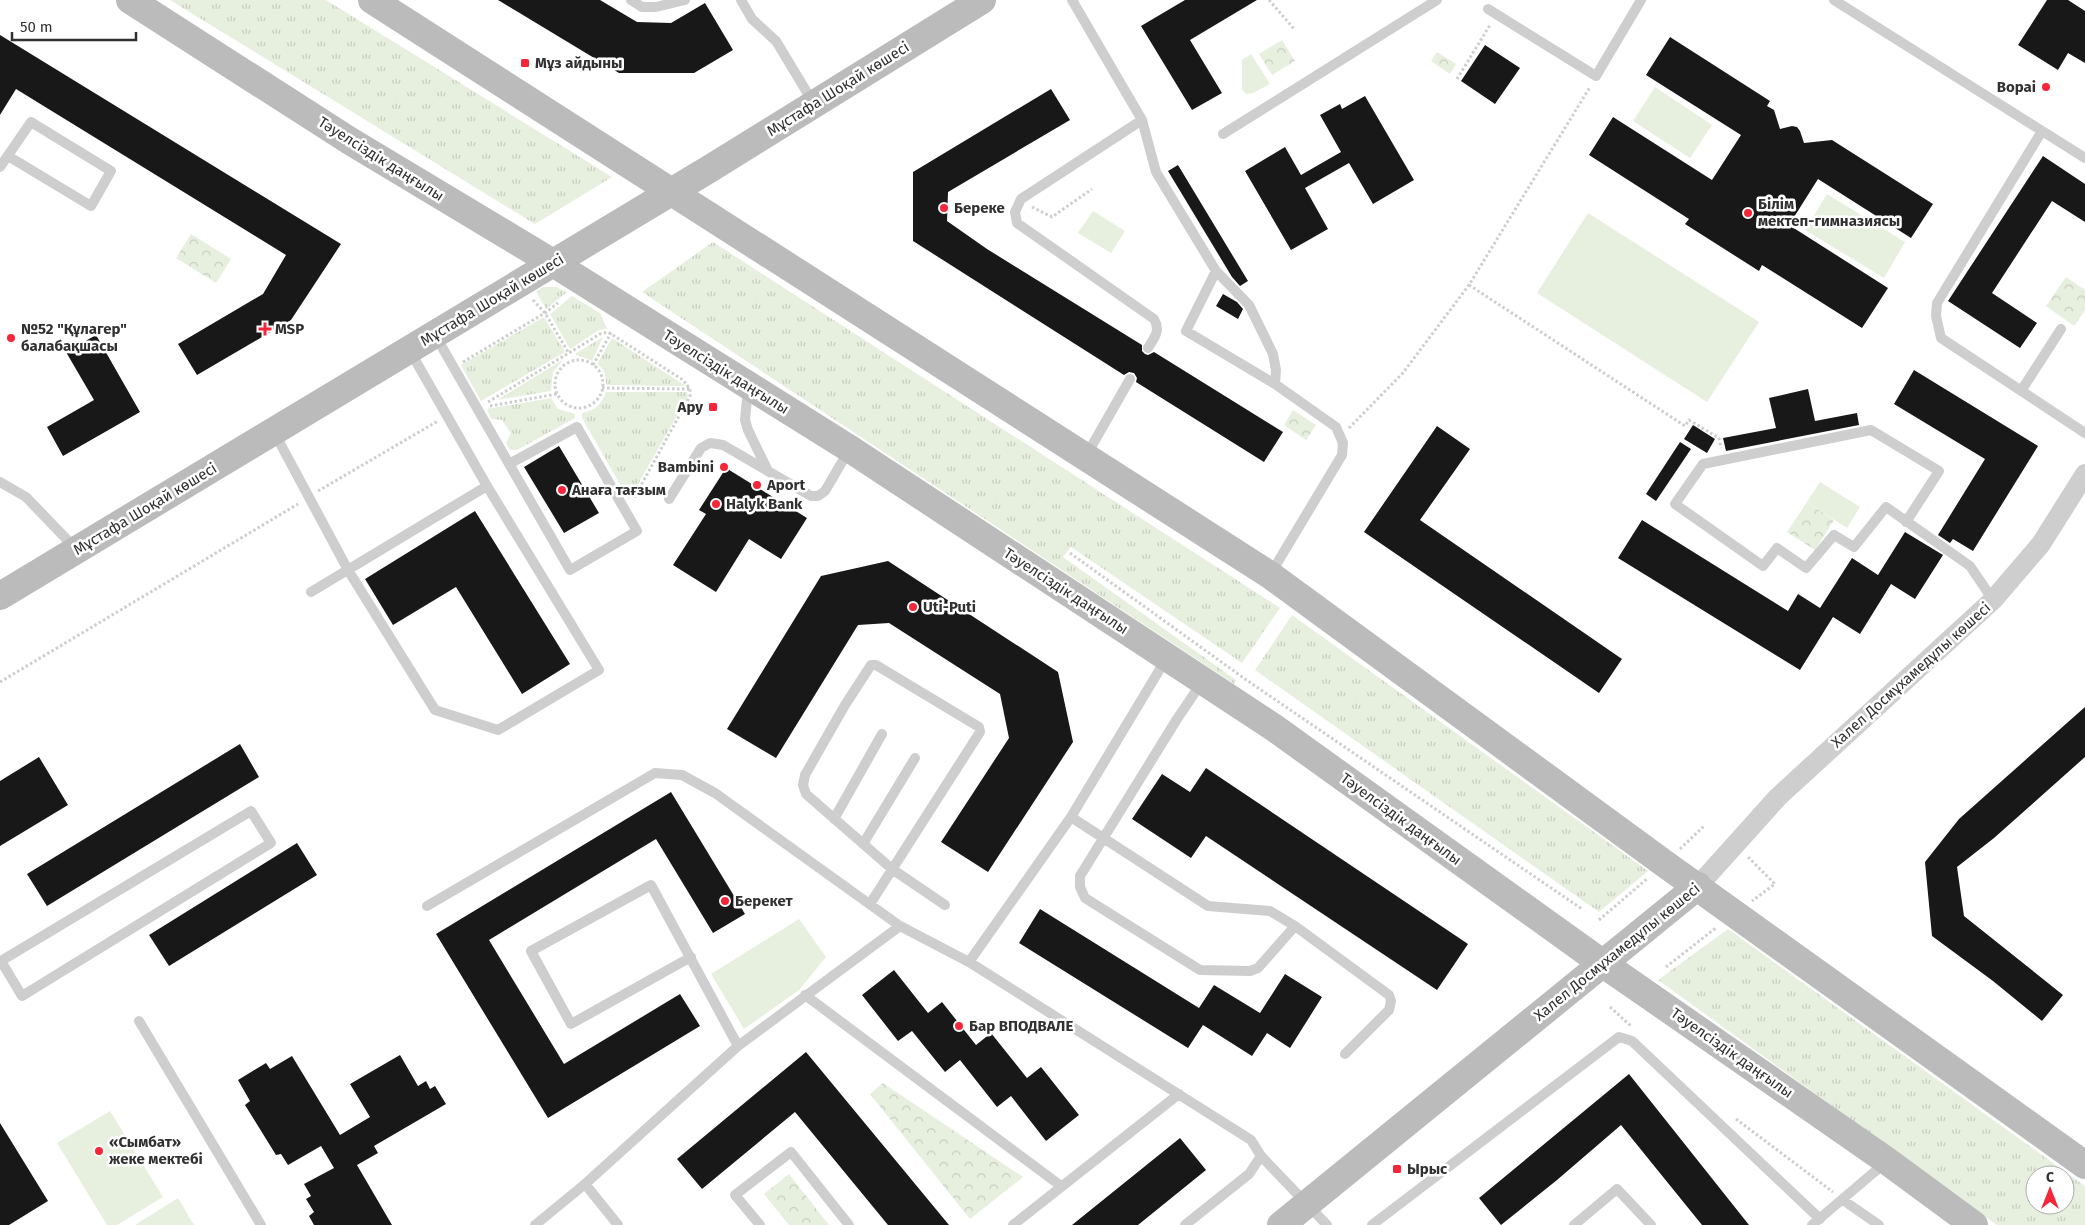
<svg xmlns="http://www.w3.org/2000/svg" width="2085" height="1225" viewBox="0 0 2085 1225" font-family="'Fira Sans',sans-serif">
<defs>
<pattern id="grass-tufts" width="24" height="20" patternUnits="userSpaceOnUse" patternTransform="scale(1.25)"><rect width="24" height="20" fill="#e7efde"/><path d="M3 7l-1-3M5 7V3M7 7l1-3M15 17l-1-3M17 17v-4M19 17l1-3" fill="none" stroke="#c7cdbf"/></pattern>
<pattern id="park-crowns" width="20" height="18" patternUnits="userSpaceOnUse" patternTransform="scale(1.25)"><rect width="20" height="18" fill="#e7efde"/><path d="M2 6a3 3 0 1 1 6 0M12 15a3 3 0 1 1 6 0" fill="none" stroke="#c7cdbf"/></pattern>
</defs>
<rect width="100%" height="100%" fill="#fff"/>
<path fill="url(#grass-tufts)" fill-rule="evenodd" d="M 170,0 L 326,0 L 612,177 L 535,224 Z
M 713,242 L 1280,608 L 1242,663 L 1071,547 L 1063,557 L 1236,680 L 1234,684 L 642,292 Z
M 543,287 L 556,287 L 567,292 L 546,309 L 536,291 Z
M 572,296 L 600,313 L 607,329 L 599,330 L 570,349 L 550,314 Z
M 544,317 L 565,352 L 481,401 L 461,365 Z
M 603,337 L 592,361 L 575,354 Z
M 612,338 L 686,386 L 606,385 C 606,376 605,369 597,364 Z
M 564,359 L 553,372 L 551,391 L 497,400 Z
M 606,392 L 687,392 L 688,396 L 629,500 L 582,418 L 582,413 C 596,410 601,405 606,392 Z
M 551,398 L 558,409 L 575,414 L 575,418 L 517,450 L 510,450 L 506,443 L 511,433 L 502,420 L 491,419 L 487,409 Z
M 1292,615 L 1648,871 L 1599,912 L 1255,670 Z
M 1728,929 L 2085,1186 L 2085,1225 L 1997,1225 L 1658,980 ZM 2035,1175 L 2065,1175 L 2065,1205 L 2035,1205 Z"/>
<path fill="url(#park-crowns)" d="M 1282,40 L 1295,61 L 1272,75 L 1259,54 Z
M 1437,52 L 1456,64 L 1450,74 L 1431,61 Z
M 191,234 L 231,259 L 216,283 L 176,258 Z
M 2066,277 L 2085,290 L 2085,310 L 2074,326 L 2046,306 Z
M 1293,410 L 1316,425 L 1306,440 L 1284,425 Z
M 1807,502 L 1834,520 L 1815,550 L 1787,532 Z
M 883,1083 L 1023,1177 L 970,1219 L 870,1094 Z
M 789,1174 L 829,1225 L 789,1225 L 764,1194 Z"/>
<path fill="#e7efde" d="M 1251,54 L 1270,84 L 1253,93 L 1246,94 L 1242,89 L 1242,60 Z
M 1655,87 L 1712,125 L 1690,158 L 1633,121 Z
M 1827,194 L 1905,242 L 1884,278 L 1805,230 Z
M 1093,211 L 1125,231 L 1111,253 L 1078,233 Z
M 1588,213 L 1759,322 L 1707,402 L 1537,293 Z
M 1820,482 L 1860,507 L 1847,528 L 1807,502 Z
M 799,919 L 826,957 L 799,990 L 744,1029 L 711,974 Z
M 110,1111 L 163,1197 L 117,1225 L 107,1225 L 57,1143 Z
M 178,1198 L 194,1225 L 135,1225 Z"/>
<path fill="#181818" d="M 498,0 L 600,0 L 637,22 L 671,23 L 705,3 L 733,50 L 694,73 L 619,73 Z
M 1185,0 L 1257,0 L 1190,40 L 1222,93 L 1192,110 L 1141,26 Z
M 2047,0 L 2068,0 L 2085,11 L 2085,63 L 2068,53 L 2058,70 L 2018,45 Z
M 0,35 L 341,244 L 291,320 L 197,375 L 178,344 L 263,294 L 286,255 L 16,89 L 0,115 Z
M 1670,37 L 1770,101 L 1767,106 L 1774,110 L 1780,129 L 1792,126 L 1797,127 L 1800,131 L 1804,143 L 1832,140 L 1933,204 L 1911,238 L 1818,179 L 1789,225 L 1888,288 L 1862,328 L 1762,265 L 1759,271 L 1685,224 L 1689,219 L 1589,155 L 1613,117 L 1712,180 L 1741,135 L 1646,75 Z
M 1485,45 L 1520,68 L 1495,104 L 1461,81 Z
M 1051,89 L 1070,120 L 948,192 L 947,221 L 987,249 L 1142,345 L 1142,351 L 1145,354 L 1148,355 L 1154,352 L 1283,432 L 1264,462 L 1136,382 L 1137,378 L 1134,373 L 1129,372 L 1124,375 L 913,241 L 913,172 Z
M 1365,96 L 1414,180 L 1373,204 L 1349,163 L 1305,188 L 1328,229 L 1291,250 L 1245,171 L 1285,147 L 1301,175 L 1341,152 L 1320,115 L 1340,104 L 1342,109 Z
M 2043,156 L 2085,184 L 2085,222 L 2052,201 L 1992,293 L 2037,323 L 2020,348 L 1948,301 Z
M 1178,165 L 1248,281 L 1240,286 L 1232,277 L 1168,171 Z
M 1223,294 L 1237,302 L 1243,309 L 1238,319 L 1216,306 Z
M 96,335 L 140,412 L 63,456 L 47,427 L 94,400 L 66,352 Z
M 1914,370 L 2038,446 L 1973,551 L 1953,539 L 1950,543 L 1938,535 L 1985,459 L 1894,404 Z
M 1808,389 L 1815,421 L 1857,413 L 1859,425 L 1726,451 L 1723,438 L 1776,428 L 1769,398 Z
M 1693,425 L 1715,439 L 1707,453 L 1684,439 Z
M 1437,426 L 1470,449 L 1420,520 L 1622,659 L 1599,693 L 1364,532 Z
M 1680,442 L 1691,449 L 1656,501 L 1646,494 Z
M 559,446 L 599,513 L 564,533 L 524,467 Z
M 726,468 L 807,518 L 781,559 L 749,539 L 716,592 L 673,565 L 706,514 L 699,510 Z
M 475,511 L 570,664 L 522,694 L 456,587 L 393,625 L 365,579 Z
M 1642,520 L 1788,611 L 1798,594 L 1820,608 L 1852,558 L 1878,575 L 1905,532 L 1943,555 L 1915,599 L 1891,584 L 1860,634 L 1833,617 L 1800,670 L 1618,558 Z
M 888,561 L 1058,672 L 1073,742 L 988,872 L 941,842 L 1009,738 L 1000,694 L 889,623 L 858,625 L 776,758 L 727,729 L 821,576 Z
M 2085,707 L 2085,757 L 1994,838 L 1957,867 L 1964,916 L 2063,995 L 2042,1021 L 1993,981 L 1932,936 L 1925,862 L 1959,819 Z
M 240,744 L 259,777 L 47,906 L 27,874 Z
M 39,757 L 68,805 L 0,846 L 0,781 Z
M 1206,768 L 1468,944 L 1437,990 L 1206,836 L 1191,858 L 1132,819 L 1162,774 L 1190,792 Z
M 671,792 L 745,914 L 713,933 L 656,839 L 489,940 L 564,1064 L 680,994 L 700,1026 L 548,1118 L 436,934 Z
M 297,843 L 317,875 L 169,966 L 149,935 Z
M 1040,909 L 1199,1008 L 1214,985 L 1260,1013 L 1285,974 L 1322,997 L 1290,1048 L 1267,1033 L 1252,1056 L 1203,1025 L 1188,1048 L 1019,943 Z
M 894,970 L 928,1013 L 942,1002 L 976,1045 L 991,1033 L 1027,1078 L 1041,1067 L 1079,1115 L 1046,1141 L 1011,1096 L 997,1107 L 960,1060 L 945,1072 L 912,1031 L 898,1041 L 862,995 Z
M 806,1052 L 949,1225 L 888,1225 L 795,1112 L 702,1189 L 677,1159 Z
M 400,1055 L 418,1086 L 426,1081 L 430,1089 L 435,1086 L 446,1104 L 374,1146 L 378,1153 L 357,1165 L 392,1225 L 314,1225 L 309,1216 L 314,1212 L 306,1199 L 311,1196 L 304,1184 L 334,1168 L 321,1146 L 288,1165 L 281,1154 L 276,1155 L 245,1105 L 250,1101 L 238,1080 L 266,1063 L 270,1069 L 292,1056 L 340,1135 L 370,1117 L 350,1084 Z
M 1629,1074 L 1749,1225 L 1702,1225 L 1621,1125 L 1557,1180 L 1501,1225 L 1479,1198 Z
M 0,1123 L 48,1201 L 9,1225 L 0,1225 Z
M 1180,1138 L 1206,1170 L 1138,1225 L 1072,1225 Z"/>
<g fill="none" stroke-linecap="round" stroke-linejoin="round">
<path stroke="#cecece" stroke-width="3" stroke-dasharray="2.5 2.5" stroke-linecap="butt" d="M 1269,0 L 1295,30
M 1457,79 L 1490,25
M 1032,207 L 1052,217 L 1092,189
M 1469,285 L 1685,426 L 1689,420 L 1719,438 L 1721,448
M 533,300 L 545,313 L 568,352
M555 384a24 24 0 1 1 48 0a24 24 0 1 1-48 0Z
M 463,362 L 545,313 L 558,303
M 593,365 L 611,333
M 602,388 L 690,389
M 488,402 L 600,334 L 608,332 L 683,380 L 690,389 L 690,396 L 633,500
M 490,406 L 557,394
M 1349,428 L 1402,374 L 1469,285 L 1590,87
M 318,491 L 438,421
M 1070,553 L 1245,679 L 1582,909
M 0,682 L 298,504
M 1680,849 L 1705,825
M 1748,857 L 1775,884 L 1752,901
M 1599,920 L 1648,878
M 1666,967 L 1717,927
M 1610,1007 L 1632,1027
M 1736,1119 L 1833,1192"/>
<path stroke="#cecece" stroke-width="10" d="M 631,0 L 642,7 L 656,7 L 685,0
M 741,0 L 752,19 L 776,41 L 814,104
M 1072,0 L 1142,120 L 1021,199 L 1015,212 L 1017,223 L 1154,319 C 1161,331 1154,338 1148,348
M 1834,0 L 2085,158
M 1488,9 L 1596,76 L 1641,0
M 1142,120 L 1156,172 L 1216,271 L 1249,305 L 1273,354 L 1276,370 L 1275,384 L 1336,427 L 1343,443 L 1342,455 L 1270,575
M 2042,131 L 1937,303 L 1936,316 L 1941,338 L 2085,433
M 1223,134 L 1437,0
M 0,167 L 31,122 L 111,171 L 91,206 L 8,156
M 1216,271 L 1186,331 L 1275,384
M 435,335 L 570,570 L 637,531 L 577,427 L 509,464
M 748,388 L 745,420 L 748,430 L 767,469
M 2021,391 L 2061,329
M 274,432 L 348,570 L 435,710 L 498,730 L 599,670 L 487,486 L 410,351
M 1086,456 L 1130,379
M 0,482 L 26,497 L 76,549
M 669,499 L 701,448 L 710,443 L 723,445 L 811,496 L 818,496 L 825,491 L 849,450
M 1906,522 L 1939,471 L 1871,430 L 1703,464 L 1675,504 L 1763,566 L 1777,548 L 1806,568 L 1834,535 L 1854,547 L 1886,507 L 1970,566 L 1993,600
M 311,592 L 487,486
M 1202,682 L 1177,719 L 1080,876 L 1080,887 L 1085,898 L 1200,970 L 1250,971 L 1258,968 L 1295,926
M 1071,817 L 1208,906 L 1270,911 L 1295,926 L 1389,995 L 1391,1001 L 1389,1010 L 1345,1054
M 834,819 L 882,734
M 863,844 L 915,758
M 870,904 L 980,732 L 979,727 L 876,665 L 871,665 L 845,705 L 805,775 L 803,785 L 806,794 L 892,869 L 945,905
M 427,906 L 655,773 L 682,775 L 715,793 L 900,926 L 969,962 L 1251,1140 L 1261,1156 L 1249,1174 L 1185,1225
M 691,957 L 571,1024 L 531,951 L 651,885 L 738,1046
M 0,961 L 1,961 L 251,811 L 271,843 L 22,996 L 1,961
M 969,962 L 1071,817 L 1166,659
M 805,995 L 1061,1186
M 139,1021 L 261,1225
M 1261,1156 L 1327,1225
M 1843,1200 L 1879,1225
M 535,1225 L 585,1184
M 618,1225 L 585,1184 L 738,1046 L 900,926
M 760,1225 L 735,1195 L 791,1152 L 849,1225
M 1013,1225 L 1179,1094
M 1372,1225 L 1619,1037 L 1632,1041 L 1820,1219
M 1574,1225 L 1617,1189 L 1651,1225
M 1812,1225 L 1886,1162"/>
<path stroke="#cecece" stroke-width="20" d="M 1698,886 L 1778,797 L 1993,600 L 2041,544 L 2085,474"/>
<path stroke="#bbb" stroke-width="28" d="M 130,0 L 350,141 L 553,263 L 850,449 L 1273,727 L 1602,963 L 1887,1161 L 1974,1225
M 372,0 L 1270,575 L 1665,864 L 2085,1165
M 0,596 L 711,168 L 982,0
M 1281,1225 L 1698,886"/>
</g>
<g fill="#f5253a" stroke="#fff" stroke-width="2">
<rect x="520" y="58" width="10" height="10" rx="2.5"/>
<circle cx="2046" cy="87" r="5"/>
<circle cx="944" cy="208" r="5"/>
<circle cx="1748" cy="213" r="5"/>
<path d="M262.5 321.5h5v5h5v5h-5v5h-5v-5h-5v-5h5z"/>
<circle cx="11" cy="338" r="5"/>
<rect x="708" y="402" width="10" height="10" rx="2.5"/>
<circle cx="724" cy="467" r="5"/>
<circle cx="757" cy="485" r="5"/>
<circle cx="562" cy="490" r="5"/>
<circle cx="716" cy="504" r="5"/>
<circle cx="913" cy="607" r="5"/>
<circle cx="725" cy="901" r="5"/>
<circle cx="959" cy="1026" r="5"/>
<circle cx="99" cy="1151" r="5"/>
<rect x="1392" y="1164" width="10" height="10" rx="2.5"/>
</g>
<g text-anchor="middle" dominant-baseline="central" stroke-width="5" stroke-linejoin="round" paint-order="stroke">
<g font-size="15" font-weight="bold" fill="#313131" stroke="#fff" text-anchor="start">
<text x="535" y="63">Мұз айдыны</text>
<text x="2036" y="87" text-anchor="end">Bopai</text>
<text x="1758" y="204">Білім<tspan x="1758" dy="17">мектеп-гимназиясы</tspan></text>
<text x="954" y="208">Береке</text>
<text x="21" y="329">№52 "Құлагер"<tspan x="21" dy="17">балабақшасы</tspan></text>
<text x="275" y="329">MSP</text>
<text x="703" y="407" text-anchor="end">Ару</text>
<text x="714" y="467" text-anchor="end">Bambini</text>
<text x="767" y="485">Aport</text>
<text x="572" y="490">Анаға тағзым</text>
<text x="726" y="504">Halyk Bank</text>
<text x="923" y="607">Uti-Puti</text>
<text x="735" y="901">Берекет</text>
<text x="969" y="1026">Бар ВПОДВАЛЕ</text>
<text x="109" y="1142">«Сымбат»<tspan x="109" dy="17">жеке мектебі</tspan></text>
<text x="1407" y="1169">Ырыс</text>
</g>
<g font-size="15" fill="#313131" stroke="#fff">
<text transform="translate(838 89) rotate(-32)">Мұстафа Шоқай көшесі</text>
<text transform="translate(381 159) rotate(32)">Тәуелсіздік даңғылы</text>
<text transform="translate(492 300) rotate(-31)">Мұстафа Шоқай көшесі</text>
<text transform="translate(726 372) rotate(32)">Тәуелсіздік даңғылы</text>
<text transform="translate(145 509) rotate(-31)">Мұстафа Шоқай көшесі</text>
<text transform="translate(1066 591) rotate(33)">Тәуелсіздік даңғылы</text>
<text transform="translate(1911 675) rotate(-42)">Халел Досмұхамедұлы көшесі</text>
<text transform="translate(1401 819) rotate(36)">Тәуелсіздік даңғылы</text>
<text transform="translate(1617 952) rotate(-39)">Халел Досмұхамедұлы көшесі</text>
<text transform="translate(1732 1053) rotate(35)">Тәуелсіздік даңғылы</text>
</g>
</g>
<g transform="translate(2050 1190)"><circle r="24" fill="#ffffff" stroke="#adadad"/>
<path d="M0-4L9 19L0 12L-9 19Z" fill="#f5253a"/>
<text y="-8" font-size="14" font-weight="bold" text-anchor="middle" fill="#313131">С</text>
</g>
<path d="M12 32v8h124v-8" fill="none" stroke="#313131" stroke-width="2.5"/>
<text x="20" y="32" font-size="15" fill="#313131" stroke="#ffffff" stroke-width="4" paint-order="stroke">50 m</text>
</svg>
